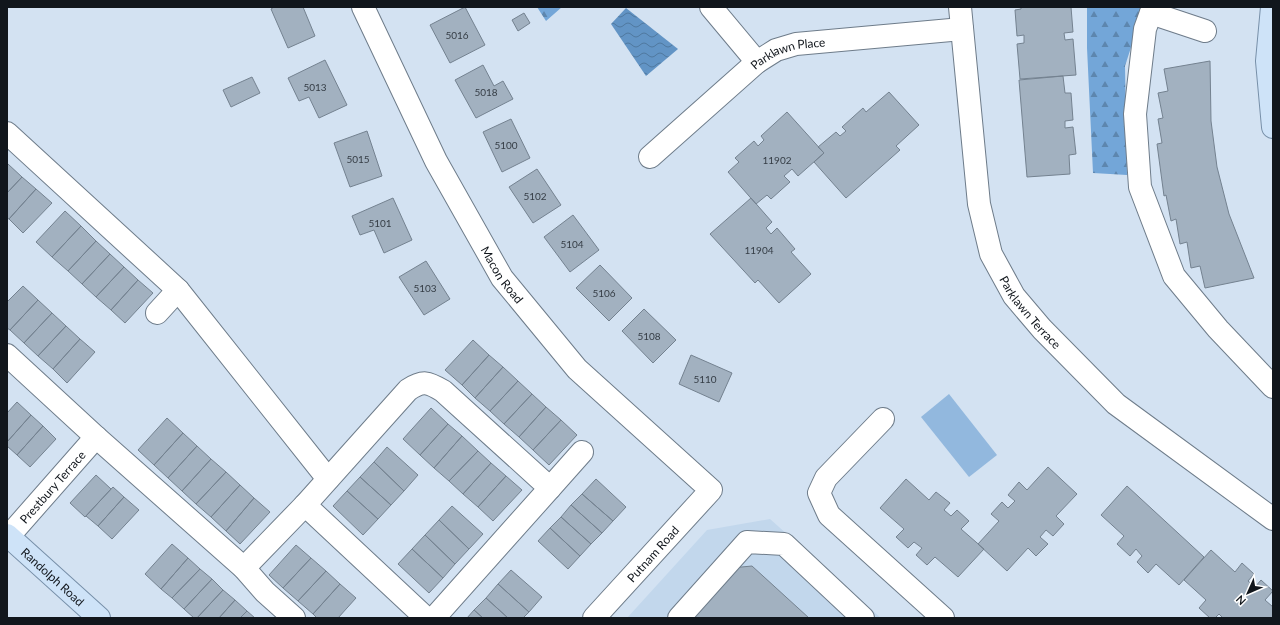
<svg xmlns="http://www.w3.org/2000/svg" width="1280" height="625" viewBox="0 0 1280 625" font-family="Lato,sans-serif">
<defs>
<pattern id="forest-firs" width="22" height="20" patternUnits="userSpaceOnUse"><rect width="22" height="20" fill="#73a6d8"/><path d="M5 1l3.5 6h-7zM16 11l3.5 6h-7z" fill="#5d86ae"/></pattern>
<pattern id="water-waves" width="16" height="10" patternUnits="userSpaceOnUse"><rect width="16" height="10" fill="#6294c5"/><path d="M0 5q4-4 8 0t8 0" fill="none" stroke="#4f789f"/></pattern>
</defs>
<rect width="100%" height="100%" fill="#d3e2f2"/>
<path fill="#c2d7ec" d="M 770,519 L 881,618 L 627,618 L 707,530 Z"/>
<path fill="#92b8de" d="M 949,394 L 997,455 L 969,477 L 921,417 Z"/>
<path fill="url(#forest-firs)" d="M 537,7 L 562,7 L 546,21 Z
M 1087,7 L 1144,7 L 1125,66 L 1127,175 L 1093,173 L 1087,48 Z"/>
<path fill="url(#water-waves)" d="M 626,8 L 678,49 L 646,76 L 611,24 Z"/>
<path fill="#a2b1c0" stroke="#748290" d="M 274,7 L 303,7 L 315,36 L 288,48 L 271,9 Z
M 465,7 L 485,45 L 450,63 L 430,25 Z
M 1021,7 L 1071,7 L 1073,32 L 1064,33 L 1065,40 L 1073,39 L 1076,75 L 1020,79 L 1017,44 L 1024,43 L 1024,35 L 1017,36 L 1015,10 L 1021,9 Z
M 524,13 L 530,23 L 518,31 L 512,20 Z
M 325,60 L 347,105 L 319,118 L 309,97 L 299,101 L 288,78 Z
M 1210,61 L 1211,121 L 1217,167 L 1229,214 L 1254,278 L 1205,288 L 1200,266 L 1191,268 L 1187,242 L 1180,244 L 1176,219 L 1171,221 L 1166,195 L 1164,196 L 1157,144 L 1162,143 L 1158,119 L 1163,118 L 1158,93 L 1168,91 L 1164,69 Z
M 483,65 L 494,86 L 503,81 L 513,99 L 476,118 L 455,80 Z
M 1063,76 L 1065,93 L 1071,93 L 1073,120 L 1065,121 L 1065,128 L 1073,127 L 1076,154 L 1069,155 L 1070,174 L 1027,177 L 1019,80 Z
M 252,77 L 260,93 L 231,107 L 223,90 Z
M 889,92 L 919,125 L 896,146 L 900,150 L 846,198 L 814,162 L 824,153 L 818,147 L 836,132 L 840,136 L 846,131 L 842,127 L 863,108 L 866,112 Z
M 787,112 L 824,153 L 798,176 L 792,169 L 784,176 L 790,182 L 771,199 L 767,195 L 756,204 L 728,172 L 739,162 L 735,158 L 754,141 L 758,146 L 764,140 L 761,136 Z
M 511,119 L 530,158 L 502,172 L 483,132 Z
M 367,131 L 382,176 L 350,187 L 334,143 Z
M 8,164 L 22,177 L 7,193 L 7,165 Z
M 537,169 L 561,205 L 533,223 L 509,187 Z
M 22,177 L 36,189 L 9,219 L 7,218 L 7,193 Z
M 36,189 L 52,203 L 23,233 L 9,219 Z
M 393,198 L 412,240 L 384,253 L 374,230 L 360,235 L 352,216 Z
M 751,198 L 772,222 L 766,228 L 771,234 L 777,228 L 795,249 L 791,252 L 811,274 L 779,303 L 758,280 L 755,283 L 710,234 Z
M 65,211 L 81,226 L 52,257 L 36,242 Z
M 573,215 L 599,250 L 570,272 L 544,237 Z
M 81,226 L 96,241 L 68,271 L 52,257 Z
M 96,241 L 110,254 L 82,284 L 68,271 Z
M 110,254 L 124,267 L 96,297 L 82,284 Z
M 426,261 L 450,299 L 424,315 L 399,277 Z
M 600,265 L 632,298 L 609,321 L 576,288 Z
M 124,267 L 138,280 L 111,310 L 96,297 Z
M 138,280 L 153,293 L 125,323 L 111,310 Z
M 23,286 L 38,300 L 10,330 L 7,328 L 7,302 Z
M 38,300 L 52,313 L 24,343 L 10,330 Z
M 644,309 L 676,340 L 653,363 L 622,331 Z
M 52,313 L 66,326 L 38,356 L 24,343 Z
M 66,326 L 80,339 L 53,369 L 38,356 Z
M 80,339 L 95,352 L 67,383 L 53,369 Z
M 473,340 L 489,355 L 462,385 L 445,370 Z
M 489,355 L 503,367 L 475,398 L 462,385 Z
M 691,355 L 732,373 L 719,402 L 679,384 Z
M 503,367 L 518,381 L 490,411 L 475,398 Z
M 518,381 L 532,394 L 504,424 L 490,411 Z
M 532,394 L 546,407 L 519,437 L 504,424 Z
M 17,402 L 31,415 L 7,442 L 7,413 Z
M 546,407 L 561,420 L 533,450 L 519,437 Z
M 431,408 L 448,424 L 420,455 L 403,439 Z
M 31,415 L 43,426 L 17,455 L 7,446 L 7,442 Z
M 167,418 L 183,433 L 154,465 L 138,450 Z
M 561,420 L 577,435 L 549,465 L 533,450 Z
M 448,424 L 462,436 L 434,468 L 420,455 Z
M 43,426 L 56,439 L 30,467 L 17,455 Z
M 183,433 L 197,446 L 168,478 L 154,465 Z
M 462,436 L 478,451 L 449,481 L 434,468 Z
M 197,446 L 211,459 L 182,491 L 168,478 Z
M 387,447 L 418,475 L 404,491 L 374,462 Z
M 478,451 L 491,463 L 463,494 L 449,481 Z
M 211,459 L 226,472 L 196,504 L 182,491 Z
M 374,462 L 404,491 L 391,505 L 360,477 Z
M 491,463 L 506,476 L 478,507 L 463,494 Z
M 1048,467 L 1077,494 L 1056,516 L 1064,524 L 1053,536 L 1046,530 L 1040,537 L 1048,544 L 1036,556 L 1028,548 L 1007,571 L 978,544 L 999,521 L 991,514 L 1002,502 L 1008,508 L 1015,501 L 1008,495 L 1019,482 L 1027,490 Z
M 226,472 L 240,485 L 211,517 L 196,504 Z
M 96,475 L 111,489 L 85,517 L 70,503 Z
M 506,476 L 522,490 L 493,521 L 478,507 Z
M 360,477 L 391,505 L 378,519 L 347,491 Z
M 596,479 L 626,507 L 613,521 L 582,494 Z
M 906,479 L 929,500 L 936,492 L 950,503 L 944,510 L 951,516 L 957,510 L 969,521 L 961,529 L 984,549 L 958,577 L 935,557 L 927,565 L 916,555 L 922,548 L 914,542 L 908,548 L 896,537 L 904,529 L 880,508 Z
M 240,485 L 254,498 L 226,531 L 211,517 Z
M 1127,486 L 1204,557 L 1179,585 L 1156,564 L 1148,573 L 1137,562 L 1142,556 L 1136,549 L 1130,556 L 1117,544 L 1124,536 L 1101,515 Z
M 113,487 L 124,497 L 98,526 L 86,516 Z
M 347,491 L 378,519 L 363,535 L 333,506 Z
M 582,494 L 613,521 L 602,533 L 571,505 Z
M 124,497 L 139,510 L 112,539 L 98,526 Z
M 254,498 L 270,512 L 240,544 L 226,531 Z
M 571,505 L 602,533 L 591,544 L 561,517 Z
M 452,506 L 483,534 L 469,549 L 439,520 Z
M 561,517 L 591,544 L 580,556 L 550,528 Z
M 439,520 L 469,549 L 455,564 L 425,535 Z
M 550,528 L 580,556 L 568,569 L 538,541 Z
M 425,535 L 455,564 L 443,578 L 412,549 Z
M 172,544 L 188,558 L 161,589 L 145,574 Z
M 296,545 L 311,558 L 283,588 L 269,575 Z
M 412,549 L 443,578 L 429,593 L 398,564 Z
M 1211,550 L 1235,572 L 1242,563 L 1254,574 L 1248,581 L 1255,587 L 1261,580 L 1273,591 L 1265,600 L 1273,607 L 1273,618 L 1223,618 L 1219,614 L 1215,618 L 1210,618 L 1199,608 L 1206,600 L 1184,580 Z
M 188,558 L 200,569 L 172,598 L 161,589 Z
M 311,558 L 326,571 L 298,601 L 283,588 Z
M 752,566 L 809,618 L 686,618 L 731,568 Z
M 200,569 L 212,579 L 184,609 L 172,598 Z
M 511,570 L 542,597 L 529,612 L 498,584 Z
M 326,571 L 340,584 L 313,614 L 298,601 Z
M 212,579 L 223,590 L 197,618 L 194,618 L 184,609 Z
M 340,584 L 356,598 L 338,618 L 317,618 L 313,614 Z
M 498,584 L 529,612 L 523,618 L 508,618 L 486,598 Z
M 223,590 L 235,600 L 219,618 L 197,618 Z
M 486,598 L 508,618 L 483,618 L 474,610 Z
M 235,600 L 247,611 L 240,618 L 219,618 Z
M 474,610 L 483,618 L 467,618 Z
M 247,611 L 255,618 L 240,618 Z"/>
<g fill="none" stroke-linecap="round" stroke-linejoin="round">
<defs>
<g id="minor">
<path id="s1" d="M 363,7 L 436,161 L 502,278 L 577,369 L 711,490 L 594,618"/>
<path d="M 711,7 L 757,62"/>
<path id="s2" d="M 960,7 L 979,204 L 991,254 L 1014,296 L 1042,329 L 1116,404 L 1273,519"/>
<path d="M 1153,7 L 1145,29 L 1135,114 L 1140,187 L 1174,276 L 1218,329 L 1273,387"/>
<path d="M 1151,13 L 1205,31"/>
<path d="M 7,133 L 178,290 L 328,479"/>
<path id="s3" d="M 650,157 L 757,62 L 776,50 L 796,44 L 962,29"/>
<path d="M 157,313 L 178,290"/>
<path d="M 7,355 L 96,437 L 244,568 L 265,592 L 294,618"/>
<path d="M 883,419 L 826,478 L 819,493 L 829,515 L 943,618"/>
<path d="M 550,488 L 582,452"/>
<path d="M 305,505 L 426,618"/>
<path id="s4" d="M 8,537 L 96,437"/>
<path d="M 244,568 L 305,505 L 408,390 C 423,380 428,382 443,391 L 550,488 L 434,618"/>
<path d="M 679,618 L 747,542 L 784,544 L 863,618"/>
</g>
<g id="major">
<path d="M 1272,7 L 1267,61 L 1273,127"/>
<path id="s5" d="M 7,535 L 99,618"/>
</g>
</defs>
<use href="#minor" stroke="#6e7c8a" stroke-width="24"/>
<use href="#major" stroke="#778fa8" stroke-width="24"/>
<use href="#minor" stroke="#fff" stroke-width="22"/>
<use href="#major" stroke="#cee3f8" stroke-width="22"/>
</g>
<g text-anchor="middle" dominant-baseline="central" stroke-width="4" stroke-linejoin="round" paint-order="stroke">
<g font-size="10" fill="#353d45">
<text x="457" y="35">5016</text>
<text x="315" y="87">5013</text>
<text x="486" y="92">5018</text>
<text x="506" y="145">5100</text>
<text x="358" y="159">5015</text>
<text x="777" y="160">11902</text>
<text x="535" y="196">5102</text>
<text x="380" y="223">5101</text>
<text x="572" y="244">5104</text>
<text x="759" y="250">11904</text>
<text x="425" y="288">5103</text>
<text x="604" y="293">5106</text>
<text x="649" y="336">5108</text>
<text x="705" y="379">5110</text>
</g>
<g font-size="12" fill="#11161c" stroke="#fff">
<text stroke="none"><textPath href="#s3" startOffset="176">Parklawn Place</textPath></text>
<text stroke="none"><textPath href="#s1" startOffset="302">Macon Road</textPath></text>
<text stroke="none"><textPath href="#s2" startOffset="320">Parklawn Terrace</textPath></text>
<text stroke="none"><textPath href="#s4" startOffset="67">Prestbury Terrace</textPath></text>
<text transform="translate(653 554) rotate(-48)">Putnam Road</text>
<text stroke="none"><textPath href="#s5" startOffset="62">Randolph Road</textPath></text>
</g>
</g>
<rect width="1280" height="625" fill="none" stroke="#11161c" stroke-width="16"/>
<g transform="translate(1248 593) rotate(225)" stroke="#ffffff" stroke-width="3" paint-order="stroke">
<path d="M0-3L7 15L0 10L-7 15Z" fill="#11161c"/>
<text y="-6" font-size="11" font-weight="bold" text-anchor="middle" fill="#11161c">N</text>
</g>
</svg>
